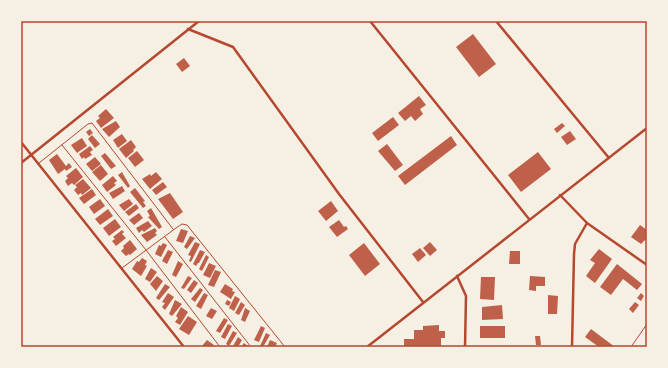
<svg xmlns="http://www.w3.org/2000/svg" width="668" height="368" viewBox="0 0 668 368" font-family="Poppins,sans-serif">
<rect width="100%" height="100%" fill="#f6efe4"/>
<path fill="#bf614a" d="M 473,34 L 496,64 L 479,77 L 456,47 Z
M 184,58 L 190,66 L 182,72 L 176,64 Z
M 419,96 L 426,105 L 420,109 L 423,114 L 415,121 L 411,116 L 405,121 L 398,113 Z
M 106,109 L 114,118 L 101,128 L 96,121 L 100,118 L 98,116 Z
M 393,117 L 399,125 L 378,141 L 372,133 Z
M 116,121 L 120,127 L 109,137 L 102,129 Z
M 562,123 L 565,126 L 557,133 L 554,129 Z
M 90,129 L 93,133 L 89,136 L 86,132 Z
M 570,131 L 576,139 L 567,145 L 561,137 Z
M 122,134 L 127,141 L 118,148 L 113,140 Z
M 92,135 L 100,144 L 95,148 L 88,139 Z
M 451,136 L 457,145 L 405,185 L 398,176 Z
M 82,138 L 87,146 L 77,153 L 71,145 Z
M 131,140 L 136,147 L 133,150 L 134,151 L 126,158 L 119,149 Z
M 387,144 L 403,165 L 395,171 L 378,151 Z
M 90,146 L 93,150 L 90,152 L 92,155 L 85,159 L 84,157 L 82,159 L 79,154 Z
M 137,151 L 144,160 L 135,167 L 128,158 Z
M 538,152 L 551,169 L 521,192 L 508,175 Z
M 105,153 L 116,166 L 111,169 L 101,156 Z
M 57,154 L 66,166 L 69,163 L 72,167 L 66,171 L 65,169 L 58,174 L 49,160 Z
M 95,157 L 101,164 L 92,171 L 86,164 Z
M 101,165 L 108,174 L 100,181 L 92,172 Z
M 76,168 L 83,177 L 74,185 L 72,183 L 68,186 L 65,181 L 68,178 L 66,176 Z
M 122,172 L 130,186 L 128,188 L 118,175 Z
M 156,172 L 162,179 L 150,189 L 142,179 L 150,174 L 151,176 Z
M 113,176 L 117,181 L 114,183 L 116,185 L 107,192 L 102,185 Z
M 83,179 L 91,188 L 82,195 L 81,193 L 78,195 L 74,190 L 77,187 L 75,185 Z
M 163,182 L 167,187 L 156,195 L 152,190 Z
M 122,186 L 125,191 L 113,199 L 109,193 Z
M 135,188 L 145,201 L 143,202 L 146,206 L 143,208 L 130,192 Z
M 92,189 L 96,195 L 84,204 L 79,198 Z
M 170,193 L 183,212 L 173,219 L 158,199 Z
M 100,199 L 105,206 L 94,214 L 89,207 Z
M 129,199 L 133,204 L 124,211 L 119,205 Z
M 331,201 L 338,211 L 326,221 L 318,211 Z
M 136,204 L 139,208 L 129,216 L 125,212 Z
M 151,208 L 162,227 L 159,229 L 148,217 L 150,216 L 147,211 Z
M 108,209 L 113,216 L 100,225 L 95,219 Z
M 139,213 L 143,218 L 134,225 L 129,220 Z
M 115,219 L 121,227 L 109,236 L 103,228 Z
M 339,220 L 344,227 L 346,226 L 348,229 L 337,237 L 329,227 Z
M 148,221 L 152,226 L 144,232 L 142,230 L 139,233 L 136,228 Z
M 640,225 L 647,230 L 647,238 L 641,244 L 631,237 Z
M 155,228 L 157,231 L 155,233 L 157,235 L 147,242 L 141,235 Z
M 181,229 L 188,231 L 183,243 L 176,241 Z
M 122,230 L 124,232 L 122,234 L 126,238 L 116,246 L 112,241 L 115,239 L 113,237 Z
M 190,236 L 195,238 L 187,249 L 184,247 Z
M 130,240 L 137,249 L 130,255 L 129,254 L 126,256 L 121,251 L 124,248 L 123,246 Z
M 195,242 L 200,244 L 191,262 L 189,261 L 191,256 L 188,255 Z
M 430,242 L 437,250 L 430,256 L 423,248 Z
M 163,243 L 167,245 L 161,257 L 155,254 L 159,245 L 161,246 Z
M 364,243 L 380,264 L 365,276 L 349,255 Z
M 420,248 L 426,255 L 418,262 L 412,254 Z
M 599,249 L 612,259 L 595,283 L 586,276 L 595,263 L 590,260 Z
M 168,250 L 173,252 L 167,264 L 162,261 Z
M 200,250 L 205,252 L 199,263 L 198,263 L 196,266 L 193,264 Z
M 510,251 L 520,251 L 520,264 L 509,264 Z
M 206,255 L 209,257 L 202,271 L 199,269 Z
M 142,258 L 147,261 L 145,265 L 147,266 L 141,276 L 132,269 L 137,261 L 139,262 Z
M 178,261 L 183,264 L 176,277 L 172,275 Z
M 209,263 L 216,266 L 210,278 L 203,275 Z
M 617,264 L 642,284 L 637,290 L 623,279 L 611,295 L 600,287 Z
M 151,268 L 157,272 L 150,282 L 145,279 Z
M 215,270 L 221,272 L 214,287 L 208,285 Z
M 157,276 L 163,281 L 156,291 L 150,284 Z
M 188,276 L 192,278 L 184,289 L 181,288 Z
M 530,276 L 545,277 L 545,286 L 536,286 L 536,291 L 529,290 Z
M 481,277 L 495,277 L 494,300 L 480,299 Z
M 194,280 L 198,283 L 191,293 L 187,290 Z
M 165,284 L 170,287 L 159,300 L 156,298 Z
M 225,284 L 233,289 L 232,291 L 235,292 L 231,299 L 220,292 Z
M 200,288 L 203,290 L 195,302 L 191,299 Z
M 168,293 L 174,297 L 165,310 L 162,307 L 165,303 L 162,302 Z
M 204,293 L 208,295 L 201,309 L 196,306 Z
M 641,293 L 644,296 L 641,301 L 637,298 Z
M 548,295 L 558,296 L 557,314 L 548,314 Z
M 235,296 L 240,299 L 234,311 L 229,308 Z
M 175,300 L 182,304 L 172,316 L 169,314 Z
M 227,300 L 231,302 L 229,306 L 225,304 Z
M 241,302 L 245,305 L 239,315 L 235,313 Z
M 635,302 L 639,305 L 633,313 L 629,309 Z
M 502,305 L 503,319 L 482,320 L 482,307 Z
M 181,307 L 188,312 L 180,325 L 175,322 L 178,318 L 176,316 Z
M 211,308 L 217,311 L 212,319 L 206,316 Z
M 245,308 L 250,311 L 245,322 L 241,320 Z
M 188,316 L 197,322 L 189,335 L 179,329 Z
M 224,318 L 228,320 L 220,333 L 216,331 Z
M 228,324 L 232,326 L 225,339 L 221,337 Z
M 439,325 L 439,331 L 445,331 L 445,338 L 441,338 L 441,347 L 404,347 L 404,339 L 414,339 L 414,330 L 423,330 L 423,326 Z
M 261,326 L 265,328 L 259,342 L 254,340 Z
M 480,326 L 505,326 L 505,338 L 480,338 Z
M 591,329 L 615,347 L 599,347 L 585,337 Z
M 233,331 L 237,333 L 229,346 L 226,344 Z
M 266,333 L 270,335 L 263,347 L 260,346 Z
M 535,336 L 540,336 L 541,345 L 536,345 Z
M 238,337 L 242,340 L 238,347 L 234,347 L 233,346 Z
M 207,340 L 214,345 L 212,347 L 201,347 Z
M 270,340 L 277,343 L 275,347 L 267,347 Z
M 244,343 L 248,346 L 248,347 L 241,347 Z"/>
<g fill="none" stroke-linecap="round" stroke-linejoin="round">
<path stroke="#b5482f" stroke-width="1" d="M 62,145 L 146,250 L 220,347
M 39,163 L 88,124 L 92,123 L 173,229
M 165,237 L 251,347
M 122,268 L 176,228 L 182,224 L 187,225 L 285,347
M 631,347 L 647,324"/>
<path stroke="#b5482f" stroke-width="2.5" d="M 370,21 L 529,219
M 496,21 L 609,158
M 188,29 L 233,47 L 339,194 L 423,302
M 21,142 L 184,347
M 21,163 L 199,21
M 560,195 L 587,223 L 575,244 L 574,254 L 572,347
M 587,223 L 647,265
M 457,276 L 466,296 L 465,347
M 367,347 L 647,128"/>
</g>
<rect width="668" height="368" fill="none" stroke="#f6efe4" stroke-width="44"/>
<rect x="22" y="22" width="624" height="324" fill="none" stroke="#b5482f" stroke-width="1.5"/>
</svg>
